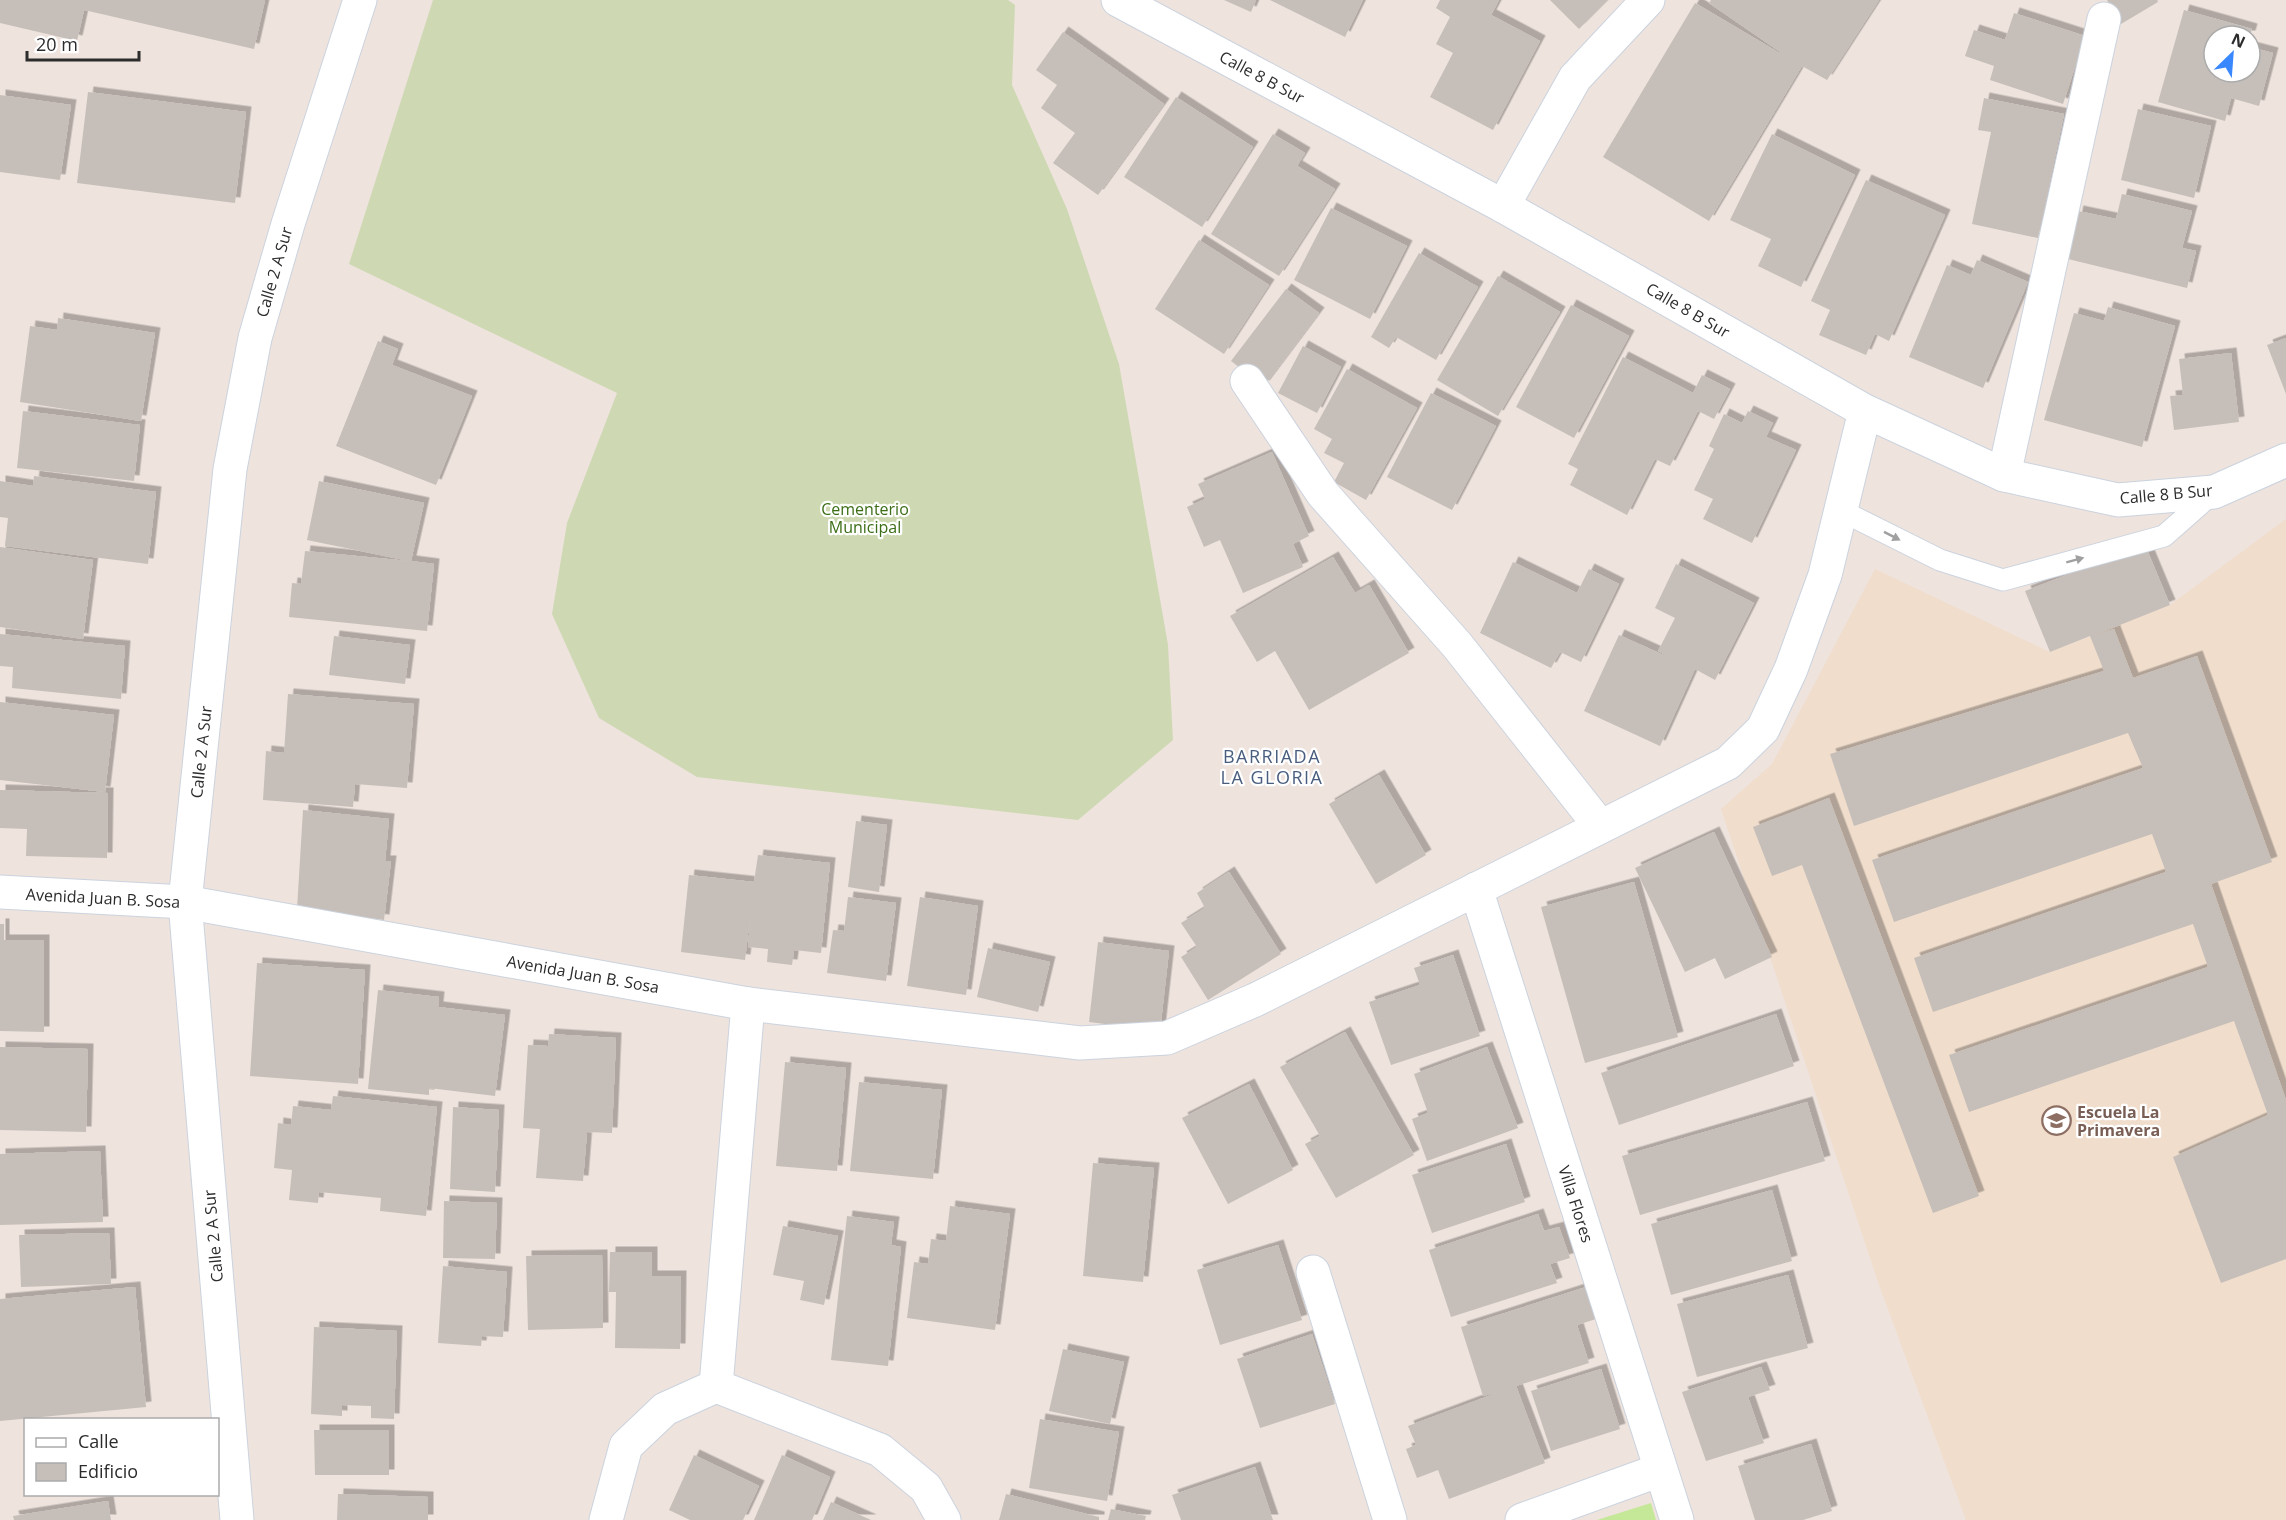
<svg xmlns="http://www.w3.org/2000/svg" width="2286" height="1520" viewBox="0 0 2286 1520" font-family="'Open Sans',sans-serif">
<defs>
<filter id="shadow"><feDropShadow dx="5.5" dy="-5.5" stdDeviation="0" flood-color="#0004"/></filter>
</defs>
<rect width="100%" height="100%" fill="#eee3dd"/>
<path fill="#f0ddcc" d="M 2286,519 L 2286,1520 L 1966,1520 L 1879,1285 L 1721,809 L 1772,764 L 1875,569 L 2050,652 L 2170,605 Z"/>
<path fill="#c4e897" d="M 1651,1503 L 1656,1520 L 1597,1520 Z"/>
<path fill="#ced9b3" d="M 433,0 L 1008,0 L 1015,5 L 1012,85 L 1067,209 L 1119,364 L 1168,645 L 1173,740 L 1078,820 L 697,777 L 599,718 L 552,614 L 567,523 L 617,393 L 349,264 Z"/>
<path fill="#c6bfb9" filter="url(#shadow)" d="M 0,0 L 265,0 L 254,49 L 84,10 L 77,41 L 0,23 Z
M 1224,0 L 1256,0 L 1251,12 Z
M 1270,0 L 1363,0 L 1345,37 Z
M 1440,0 L 1499,0 L 1491,15 L 1540,41 L 1493,130 L 1430,97 L 1453,53 L 1436,44 L 1450,17 L 1436,8 Z
M 1550,0 L 1608,0 L 1579,29 Z
M 1711,0 L 1879,0 L 1827,80 L 1802,66 L 1709,221 L 1603,157 L 1695,3 L 1795,62 L 1709,3 Z
M 2107,0 L 2157,0 L 2158,2 L 2121,24 Z
M 2184,10 L 2252,29 L 2250,36 L 2214,36 L 2214,72 L 2250,72 L 2250,47 L 2273,53 L 2259,106 L 2231,98 L 2225,121 L 2158,102 Z
M 2014,13 L 2085,36 L 2063,104 L 1990,80 L 1994,66 L 1965,56 L 1974,30 L 2005,40 Z
M 1063,32 L 1164,104 L 1098,195 L 1053,163 L 1075,133 L 1041,108 L 1057,85 L 1036,70 Z
M 88,92 L 246,112 L 235,203 L 77,183 Z
M 0,95 L 71,105 L 60,180 L 0,172 Z
M 1176,97 L 1253,147 L 1202,227 L 1124,177 Z
M 1984,98 L 2064,114 L 2038,238 L 1972,224 L 1991,132 L 1978,130 Z
M 2138,109 L 2211,126 L 2194,198 L 2121,180 Z
M 1273,134 L 1305,153 L 1297,166 L 1335,189 L 1279,276 L 1211,234 Z
M 1772,134 L 1855,175 L 1801,287 L 1758,266 L 1771,239 L 1730,220 Z
M 1866,180 L 1945,215 L 1889,341 L 1875,334 L 1866,355 L 1819,335 L 1830,310 L 1811,301 Z
M 2122,194 L 2192,211 L 2182,248 L 2196,251 L 2187,288 L 2068,259 L 2078,211 L 2116,219 Z
M 1331,208 L 1407,246 L 1370,319 L 1294,280 Z
M 1199,240 L 1269,285 L 1224,354 L 1155,309 Z
M 1419,253 L 1478,287 L 1436,360 L 1396,337 L 1389,348 L 1371,337 Z
M 1977,260 L 2028,282 L 1983,388 L 1909,357 L 1947,265 L 1971,275 Z
M 1498,276 L 1560,312 L 1498,416 L 1437,380 Z
M 1286,289 L 1319,313 L 1264,386 L 1231,361 Z
M 1571,305 L 1629,336 L 1574,438 L 1516,407 Z
M 2108,307 L 2175,326 L 2142,447 L 2044,420 L 2074,313 L 2104,321 Z
M 58,318 L 155,333 L 141,421 L 20,402 L 30,326 L 57,330 Z
M 2286,338 L 2286,394 L 2267,345 Z
M 378,341 L 398,349 L 392,365 L 472,396 L 436,485 L 336,446 Z
M 1303,346 L 1341,367 L 1317,413 L 1278,393 Z
M 2231,353 L 2239,422 L 2174,430 L 2170,396 L 2183,395 L 2179,359 Z
M 1623,357 L 1693,393 L 1702,375 L 1730,389 L 1714,419 L 1698,411 L 1670,466 L 1655,459 L 1627,515 L 1570,485 L 1578,469 L 1568,464 Z
M 1347,369 L 1417,408 L 1366,500 L 1334,482 L 1344,463 L 1324,453 L 1332,439 L 1314,429 Z
M 1431,393 L 1496,426 L 1452,510 L 1387,477 Z
M 23,411 L 140,425 L 134,481 L 17,468 Z
M 1748,411 L 1773,423 L 1766,437 L 1796,450 L 1752,543 L 1703,519 L 1713,499 L 1694,490 L 1714,449 L 1709,446 L 1724,414 L 1742,423 Z
M 1272,452 L 1309,536 L 1293,544 L 1303,567 L 1243,593 L 1220,540 L 1204,547 L 1187,507 L 1205,499 L 1198,484 Z
M 34,476 L 156,492 L 148,564 L 5,546 L 8,518 L 0,517 L 0,481 L 33,486 Z
M 319,481 L 424,503 L 411,561 L 434,564 L 427,631 L 289,617 L 292,583 L 301,584 L 305,551 L 409,561 L 307,540 Z
M 2145,545 L 2170,605 L 2095,635 L 2114,629 L 2133,678 L 2197,656 L 2272,862 L 2211,884 L 2286,1100 L 2286,1259 L 2221,1283 L 2173,1157 L 2268,1115 L 2234,1021 L 1969,1112 L 1949,1055 L 2208,967 L 2193,924 L 1933,1012 L 1914,958 L 2166,872 L 2152,834 L 1894,922 L 1872,860 L 2143,768 L 2128,733 L 1854,826 L 1830,754 L 2104,671 L 2090,636 L 2050,652 L 2025,591 Z
M 0,547 L 93,560 L 83,639 L 0,627 Z
M 1333,557 L 1355,593 L 1369,585 L 1409,653 L 1309,710 L 1275,651 L 1257,662 L 1230,616 Z
M 1513,562 L 1577,593 L 1589,569 L 1619,584 L 1581,662 L 1560,652 L 1551,668 L 1480,633 Z
M 1676,564 L 1754,603 L 1715,680 L 1695,669 L 1660,746 L 1584,711 L 1619,635 L 1679,662 L 1658,651 L 1675,618 L 1655,608 Z
M 0,634 L 125,646 L 121,699 L 12,688 L 13,667 L 0,666 Z
M 334,636 L 410,645 L 405,684 L 329,675 Z
M 288,694 L 414,704 L 407,788 L 355,784 L 353,807 L 263,800 L 266,751 L 284,753 Z
M 0,702 L 114,715 L 105,792 L 0,780 Z
M 1379,775 L 1426,855 L 1376,884 L 1329,804 Z
M 0,790 L 108,793 L 107,858 L 26,856 L 27,829 L 0,828 Z
M 1829,798 L 1979,1196 L 1933,1213 L 1802,865 L 1772,876 L 1753,827 Z
M 303,810 L 389,819 L 385,861 L 391,861 L 384,920 L 297,909 Z
M 856,821 L 887,825 L 879,892 L 848,887 Z
M 1714,832 L 1772,957 L 1725,979 L 1715,958 L 1685,972 L 1635,868 Z
M 758,855 L 830,863 L 821,953 L 794,950 L 792,965 L 767,962 L 768,949 L 748,947 L 751,908 L 745,960 L 681,952 L 689,875 L 754,882 Z
M 1229,872 L 1281,954 L 1208,1000 L 1181,957 L 1197,947 L 1181,923 L 1205,908 L 1197,893 Z
M 1634,882 L 1678,1037 L 1585,1063 L 1541,907 Z
M 848,897 L 896,903 L 886,981 L 827,973 L 833,930 L 844,931 Z
M 920,897 L 978,906 L 966,995 L 907,986 Z
M 0,924 L 4,924 L 4,940 L 44,940 L 44,1032 L 0,1031 Z
M 1098,942 L 1169,951 L 1160,1031 L 1089,1022 Z
M 988,948 L 1050,962 L 1038,1012 L 977,997 Z
M 1453,955 L 1480,1036 L 1391,1065 L 1369,1002 L 1420,985 L 1414,968 Z
M 257,963 L 365,970 L 358,1084 L 250,1076 Z
M 378,990 L 439,997 L 438,1007 L 505,1015 L 495,1096 L 429,1088 L 429,1095 L 368,1089 Z
M 1776,1014 L 1794,1066 L 1619,1125 L 1601,1073 Z
M 1345,1032 L 1414,1155 L 1336,1198 L 1305,1144 L 1320,1136 L 1280,1067 Z
M 549,1034 L 616,1038 L 612,1133 L 587,1132 L 583,1181 L 536,1178 L 540,1129 L 523,1128 L 528,1045 L 548,1046 Z
M 0,1047 L 88,1049 L 86,1132 L 0,1130 Z
M 1487,1047 L 1518,1128 L 1427,1161 L 1412,1119 L 1428,1113 L 1414,1074 Z
M 785,1062 L 846,1068 L 837,1171 L 776,1166 Z
M 859,1082 L 942,1090 L 933,1179 L 850,1171 Z
M 1249,1084 L 1293,1170 L 1228,1204 L 1182,1118 Z
M 333,1096 L 437,1107 L 426,1216 L 380,1211 L 381,1198 L 319,1192 L 318,1203 L 289,1200 L 292,1170 L 274,1168 L 278,1123 L 291,1125 L 293,1106 L 331,1110 Z
M 1807,1102 L 1825,1161 L 1640,1215 L 1622,1156 Z
M 453,1107 L 499,1110 L 495,1192 L 450,1189 Z
M 1506,1144 L 1525,1202 L 1432,1233 L 1412,1175 Z
M 100,1151 L 103,1222 L 0,1225 L 0,1154 Z
M 1093,1163 L 1154,1168 L 1143,1282 L 1083,1276 Z
M 1772,1190 L 1792,1261 L 1671,1295 L 1651,1224 Z
M 444,1201 L 497,1203 L 495,1259 L 443,1258 Z
M 950,1206 L 1010,1214 L 995,1330 L 907,1318 L 914,1262 L 928,1264 L 931,1239 L 946,1241 Z
M 1538,1214 L 1544,1231 L 1559,1227 L 1570,1258 L 1550,1264 L 1557,1283 L 1451,1317 L 1429,1250 Z
M 847,1216 L 894,1222 L 891,1245 L 901,1247 L 888,1366 L 831,1360 Z
M 783,1226 L 838,1236 L 824,1305 L 800,1300 L 804,1281 L 773,1275 Z
M 109,1233 L 111,1284 L 21,1287 L 19,1235 Z
M 1278,1245 L 1302,1320 L 1220,1345 L 1197,1270 Z
M 610,1252 L 652,1252 L 652,1276 L 681,1276 L 680,1349 L 615,1348 L 616,1292 L 609,1292 Z
M 602,1255 L 603,1328 L 528,1330 L 526,1256 Z
M 443,1266 L 507,1272 L 503,1337 L 482,1336 L 481,1346 L 438,1343 Z
M 1788,1275 L 1808,1348 L 1697,1377 L 1677,1304 Z
M 135,1287 L 146,1407 L 0,1421 L 0,1299 Z
M 1586,1287 L 1596,1319 L 1577,1325 L 1589,1363 L 1516,1386 L 1545,1463 L 1449,1499 L 1438,1470 L 1417,1478 L 1406,1449 L 1416,1445 L 1408,1426 L 1502,1391 L 1483,1396 L 1461,1327 Z
M 314,1327 L 397,1331 L 394,1419 L 371,1418 L 371,1406 L 342,1405 L 342,1416 L 311,1414 Z
M 1312,1334 L 1335,1404 L 1260,1428 L 1237,1359 Z
M 1063,1349 L 1124,1362 L 1110,1424 L 1049,1411 Z
M 1761,1367 L 1770,1390 L 1748,1397 L 1764,1443 L 1706,1461 L 1682,1392 Z
M 1601,1369 L 1620,1429 L 1551,1451 L 1531,1391 Z
M 1040,1419 L 1119,1432 L 1107,1501 L 1029,1488 Z
M 314,1430 L 389,1430 L 389,1475 L 315,1475 Z
M 1811,1444 L 1832,1511 L 1803,1520 L 1755,1520 L 1738,1466 Z
M 694,1455 L 759,1486 L 743,1520 L 690,1520 L 669,1510 Z
M 782,1455 L 830,1477 L 812,1520 L 754,1520 Z
M 1255,1467 L 1273,1520 L 1181,1520 L 1172,1495 Z
M 338,1494 L 428,1497 L 428,1520 L 337,1520 Z
M 1006,1494 L 1099,1517 L 1099,1520 L 999,1520 Z
M 108,1501 L 111,1520 L 14,1520 L 13,1516 Z
M 831,1502 L 871,1520 L 823,1520 Z
M 1111,1509 L 1146,1516 L 1145,1520 L 1108,1520 Z"/>
<g fill="none" stroke-linecap="round" stroke-linejoin="round">
<defs>
<path id="service" d="M 1840,510 L 1940,560 L 2003,580 L 2164,536 L 2214,492"/>
<path id="minor" d="M 1503,206 L 1575,78 L 1648,0
M 1247,381 L 1323,494 L 1457,645 L 1600,826
M 2004,475 L 2104,19
M 1476,889 L 1677,1520
M 748,1004 L 716,1386 L 880,1450 L 926,1488 L 944,1520
M 1313,1272 L 1390,1520
M 606,1520 L 626,1446 L 665,1409 L 716,1386
M 1522,1520 L 1660,1470"/>
<path id="tertiary" d="M 1118,0 L 1503,206 L 1865,411 L 2004,475 L 2118,500 L 2214,492 L 2286,460
M 0,892 L 185,902 L 748,1004 L 1080,1043 L 1167,1038 L 1255,1000 L 1728,763 L 1763,729 L 1791,669 L 1825,575 L 1865,411"/>
<path id="secondary" d="M 237,1520 L 185,902 L 230,469 L 255,338 L 288,224 L 360,0"/>
</defs>
<use href="#service" stroke="#cbd3de" stroke-width="23"/>
<use href="#minor" stroke="#cbd3de" stroke-width="35"/>
<use href="#tertiary" stroke="#cbd3de" stroke-width="35"/>
<use href="#secondary" stroke="#cbd3de" stroke-width="35"/>
<use href="#service" stroke="#fff" stroke-width="21"/>
<use href="#minor" stroke="#fff" stroke-width="33"/>
<use href="#tertiary" stroke="#fff" stroke-width="33"/>
<use href="#secondary" stroke="#fff" stroke-width="33"/>
</g>
<defs><path id="oneway-solid" d="M-6-.8H1V-3.2L6.5 0L1 3.2V.8H-6Z" transform="scale(1.5)"/></defs>
<g fill="#a0a0a0">
<use href="#oneway-solid" transform="translate(1892 536) rotate(27)"/>
<use href="#oneway-solid" transform="translate(2075 560) rotate(-15)"/>
</g>
<defs>
<symbol id="school-ring" viewBox="-11 -11 22 22"><circle r="9.5" fill="#fff" stroke="#8d6e63" stroke-width="1.5"/><path d="M0-5L7-2L0 1L-7-2ZM-4 1L0 2.5L4 1V4Q0 6-4 4Z" fill="#8d6e63"/></symbol>
</defs>
<g fill-rule="evenodd">
<use href="#school-ring" x="2040" y="1104" width="33" height="33"/>
</g>
<g text-anchor="middle" dominant-baseline="central" stroke-width="4.5" stroke-linejoin="round" paint-order="stroke">
<g font-size="16" fill="#2c2c2c" stroke="#fff">
<text transform="translate(1262 77) rotate(28)">Calle 8 B Sur</text>
<text transform="translate(274 272) rotate(-74)">Calle 2 A Sur</text>
<text transform="translate(1688 310) rotate(30)">Calle 8 B Sur</text>
<text transform="translate(2166 494) rotate(-5)">Calle 8 B Sur</text>
<text transform="translate(201 752) rotate(-84)">Calle 2 A Sur</text>
<text transform="translate(103 898) rotate(3)">Avenida Juan B. Sosa</text>
<text transform="translate(583 974) rotate(10)">Avenida Juan B. Sosa</text>
<text transform="translate(1576 1204) rotate(72)">Villa Flores</text>
<text transform="translate(213 1236) rotate(-95)">Calle 2 A Sur</text>
</g>
<g font-size="16" fill="#3b6e16" stroke="#fff">
<text x="865" y="509">Cementerio<tspan x="865" dy="18">Municipal</tspan></text>
</g>
<g font-size="16" font-weight="bold" fill="#785e54" stroke="#fff" text-anchor="start">
<text x="2077" y="1112">Escuela La<tspan x="2077" dy="18">Primavera</tspan></text>
</g>
<g font-size="18" letter-spacing="1.5" fill="#495e7f" stroke="#fff">
<text x="1272" y="756">BARRIADA<tspan x="1272" dy="21">LA GLORIA</tspan></text>
</g>
</g>
<rect x="24" y="1418" width="195" height="78" fill="#ffffff" stroke="#ababab" stroke-width="1.5"/>
<rect x="36" y="1438" width="30" height="9" fill="#ffffff" stroke="#ababab" stroke-width="1.5"/>
<text x="78" y="1448" font-size="18" fill="#2c2c2c">Calle</text>
<rect x="36" y="1463" width="30" height="18" fill="#c6bfb9" stroke="#ababab" stroke-width="1.5"/>
<text x="78" y="1478" font-size="18" fill="#2c2c2c">Edificio</text>
<g transform="translate(2232 54) rotate(25)"><circle r="28" fill="#ffffff" stroke="#ababab" stroke-width="1.5"/>
<path d="M0-4.5L10 22L0 15L-10 22Z" fill="#3988ff"/>
<text y="-9" font-size="16" font-weight="bold" text-anchor="middle" fill="#2c2c2c">N</text>
</g>
<path d="M27 51v9h112v-9" fill="none" stroke="#2c2c2c" stroke-width="3"/>
<text x="36" y="51" font-size="18" fill="#2c2c2c" stroke="#ffffff" stroke-width="4.5" paint-order="stroke">20 m</text>
</svg>
